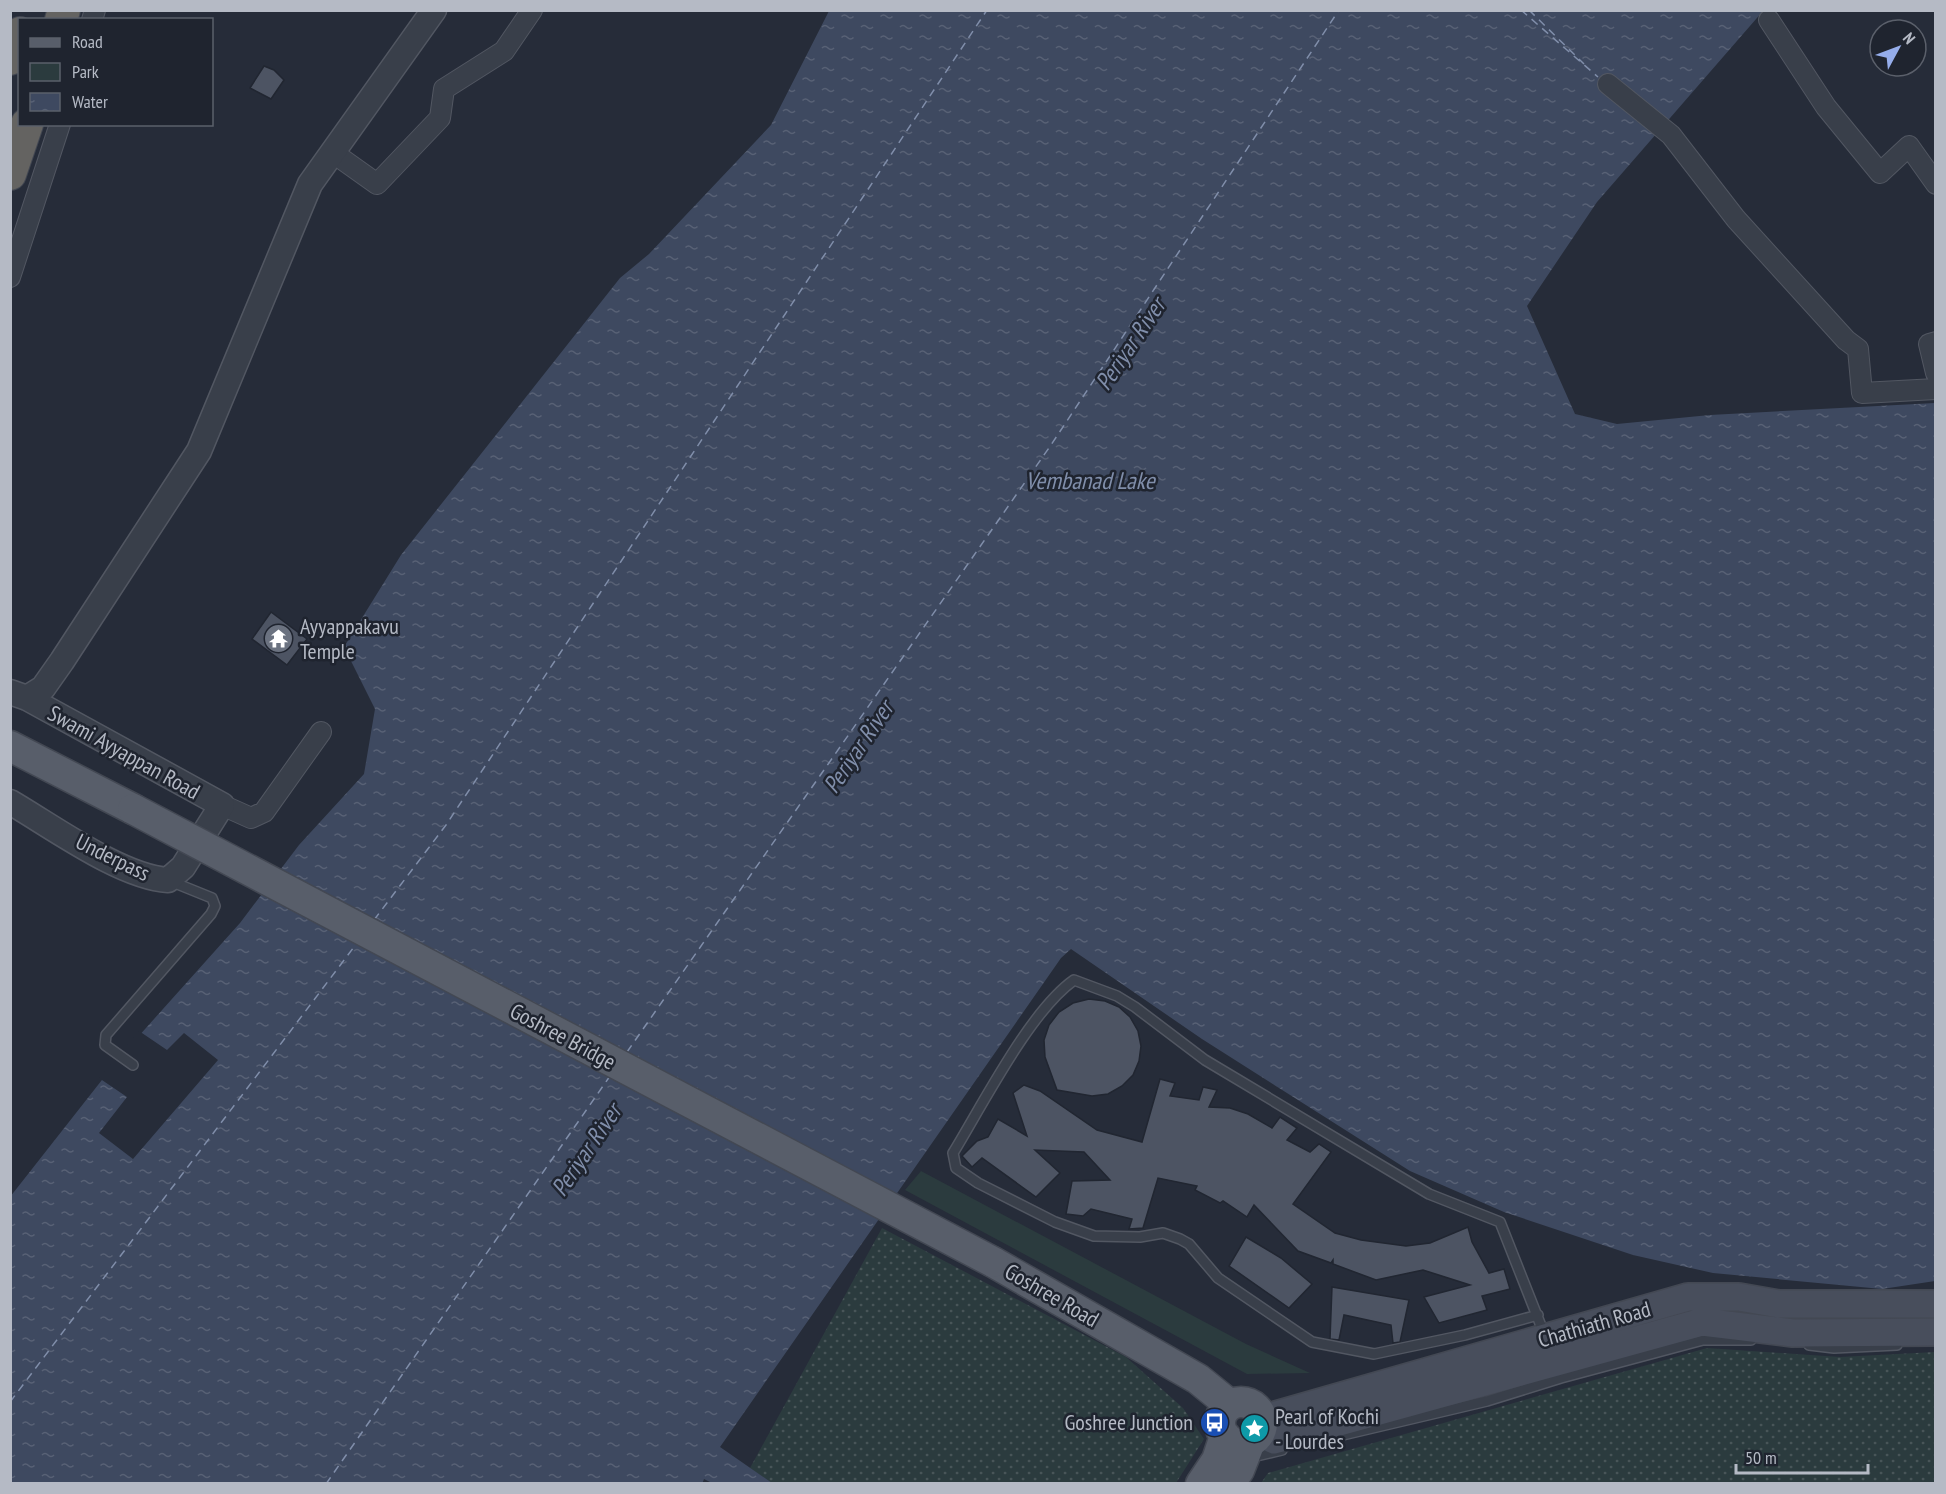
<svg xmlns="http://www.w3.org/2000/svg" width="1946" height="1494" viewBox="0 0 1946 1494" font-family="'PT Sans Narrow',sans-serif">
<defs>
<pattern id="grass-dots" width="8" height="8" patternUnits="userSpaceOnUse" patternTransform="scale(1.5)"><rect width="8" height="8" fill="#2b3b3e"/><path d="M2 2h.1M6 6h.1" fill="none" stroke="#485558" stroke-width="1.8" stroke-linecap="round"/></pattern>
<pattern id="water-ripples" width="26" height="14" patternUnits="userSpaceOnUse" patternTransform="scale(1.5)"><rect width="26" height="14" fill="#3e4960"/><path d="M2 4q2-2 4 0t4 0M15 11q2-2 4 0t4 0" fill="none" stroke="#586175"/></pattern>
</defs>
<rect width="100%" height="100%" fill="#262c39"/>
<path fill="url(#grass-dots)" d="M 882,1228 L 1126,1357 L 1183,1408 L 1204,1439 L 1176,1483 L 773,1484 L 750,1468 Z
M 1707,1348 L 1840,1357 L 1935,1352 L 1935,1483 L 1261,1483 L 1268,1473 Z"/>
<path fill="#2b3b3e" d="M 921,1171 L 1246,1344 L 1310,1373 L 1247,1374 L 905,1190 Z"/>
<path fill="url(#water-ripples)" d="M 829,11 L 1763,11 L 1597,202 L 1527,306 L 1575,414 L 1617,424 L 1710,415 L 1935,403 L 1935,1281 L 1882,1289 L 1713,1273 L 1633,1255 L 1504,1212 L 1410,1171 L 1202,1039 L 1071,949 L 1061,958 L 720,1447 L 772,1483 L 712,1483 L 704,1479 L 702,1484 L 11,1483 L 10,1197 L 120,1057 L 240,923 L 299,845 L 364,774 L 375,709 L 344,647 L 401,555 L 620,278 L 649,254 L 771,125 Z"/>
<path fill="#262c39" d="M 139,1031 L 167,1050 L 184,1033 L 218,1060 L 133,1159 L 99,1133 L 127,1097 L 99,1078 Z"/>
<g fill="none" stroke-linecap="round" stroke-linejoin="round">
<path stroke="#808eaa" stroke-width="1.5" stroke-dasharray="8 6" stroke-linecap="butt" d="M 1521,10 L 1598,77
M 1529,10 L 1584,64
M 374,920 L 446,825 L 987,10
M 627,1052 L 1051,445 L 1339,10
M 10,1402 L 357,943
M 326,1484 L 610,1076"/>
</g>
<path fill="#4d5463" stroke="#212631" stroke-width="1.5" d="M 264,66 L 274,70 L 284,80 L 271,99 L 250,88 Z
M 271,612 L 307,639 L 287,665 L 252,639 Z
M 1089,999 L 1105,1001 L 1119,1007 L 1130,1017 L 1138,1031 L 1141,1046 L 1139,1061 L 1133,1075 L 1122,1086 L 1108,1094 L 1092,1096 L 1057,1090 L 1045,1057 L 1044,1040 L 1049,1025 L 1059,1012 L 1073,1003 Z
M 1160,1079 L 1175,1083 L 1170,1096 L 1199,1100 L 1203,1087 L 1217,1090 L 1209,1107 L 1230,1108 L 1248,1114 L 1272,1128 L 1280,1117 L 1297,1128 L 1287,1140 L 1310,1152 L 1319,1144 L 1331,1152 L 1293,1204 L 1335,1233 L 1361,1240 L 1406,1246 L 1430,1243 L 1468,1227 L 1472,1242 L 1489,1273 L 1504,1269 L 1510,1289 L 1482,1296 L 1487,1310 L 1439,1323 L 1424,1297 L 1470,1285 L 1423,1270 L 1376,1280 L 1333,1264 L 1333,1260 L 1331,1263 L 1298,1251 L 1254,1205 L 1247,1217 L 1223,1201 L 1220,1203 L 1195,1190 L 1197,1186 L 1158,1178 L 1143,1228 L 1129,1229 L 1132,1219 L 1091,1209 L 1083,1216 L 1066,1214 L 1072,1181 L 1110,1180 L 1084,1152 L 1035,1150 L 1060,1173 L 1036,1197 L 982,1158 L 972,1167 L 962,1156 L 977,1141 L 988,1137 L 998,1119 L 1027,1136 L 1013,1093 L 1024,1085 L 1040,1091 L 1097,1130 L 1142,1142 Z
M 1246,1237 L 1281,1258 L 1312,1284 L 1289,1308 L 1229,1266 Z
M 1332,1287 L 1409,1300 L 1400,1342 L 1393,1343 L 1391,1325 L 1344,1315 L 1339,1340 L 1330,1339 Z"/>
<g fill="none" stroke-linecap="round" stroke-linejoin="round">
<defs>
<path id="service" d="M 133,1065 L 105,1045 L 106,1035 L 211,914 L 215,906 L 212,898 L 170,881
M 1538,1315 L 1465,1335 L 1374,1354 L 1312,1342 L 1218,1278 L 1189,1244 L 1180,1239 L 1163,1233 L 1140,1237 L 1094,1236 L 1055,1222 L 978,1183 L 956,1168 L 953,1153 C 983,1104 1030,1011 1074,980 L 1117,996 L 1135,1007 L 1205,1060 L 1429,1194 L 1500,1222 L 1545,1336
M 1809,1345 L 1834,1348 L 1897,1345
M 1330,1438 L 1487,1401 L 1561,1378 L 1703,1340 L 1751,1340
M 1252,1457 L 1282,1450"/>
<path id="minor" d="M 92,20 L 95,10
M 1769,20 L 1826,107 L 1880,173 L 1909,146 L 1936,184
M 1608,84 L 1671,135 L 1736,219 L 1846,340 L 1858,349 L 1862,393 L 1936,389
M 332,152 L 377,184 L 440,118 L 444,89 L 504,51 L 532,10
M 10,277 L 60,124
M 1936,342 L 1929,344 L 1936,373
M 222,805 L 251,818 L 264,812 L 321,732"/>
<path id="tertiary" d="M 10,692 L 27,698 L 222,805 L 183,867 L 168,880 C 121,877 53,827 10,802
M 27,698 L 43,688 L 62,661 L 199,451 L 310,184 L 434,10"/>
<path id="secondary" d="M 1262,1419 L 1688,1297 L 1739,1297 L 1779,1304 L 1936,1304
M 1260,1433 L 1274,1440 L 1702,1322 L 1793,1333 L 1936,1332"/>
<path id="primary" d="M 10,746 L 133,809
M 993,1262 L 1198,1379 L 1230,1405
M1220 1423a21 21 0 1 1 42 0a21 21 0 1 1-42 0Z
M 1201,1484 L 1217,1460 L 1225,1436
M 1229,1484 L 1239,1470 L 1250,1442"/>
<path id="trunk" d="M 61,20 L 64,10
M 10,59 L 20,33
M 10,174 L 27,124"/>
</defs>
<use href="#service" stroke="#525762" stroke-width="12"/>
<use href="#minor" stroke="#525762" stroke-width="22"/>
<use href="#tertiary" stroke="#525762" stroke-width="27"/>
<use href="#secondary" stroke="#434853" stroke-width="30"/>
<use href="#primary" stroke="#434853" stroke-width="33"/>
<use href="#trunk" stroke="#424752" stroke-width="34"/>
<use href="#service" stroke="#393f4a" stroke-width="9"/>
<use href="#minor" stroke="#393f4a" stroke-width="20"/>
<use href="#tertiary" stroke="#393f4a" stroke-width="24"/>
<use href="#secondary" stroke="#484e5c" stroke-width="27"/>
<use href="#primary" stroke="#585e6a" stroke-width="30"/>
<use href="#trunk" stroke="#646361" stroke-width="32"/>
<defs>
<path id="primary-bridge" d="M 133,809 L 993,1262"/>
</defs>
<use href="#primary-bridge" stroke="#434853" stroke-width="33" stroke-linecap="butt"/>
<use href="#primary-bridge" stroke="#585e6a" stroke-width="30"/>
</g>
<defs>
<symbol id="temple-disc" viewBox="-11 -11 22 22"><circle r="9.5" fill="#6b7280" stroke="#1f242f"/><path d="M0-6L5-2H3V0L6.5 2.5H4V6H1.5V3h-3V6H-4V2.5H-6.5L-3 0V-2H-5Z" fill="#fff"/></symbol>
<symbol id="bus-disc" viewBox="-11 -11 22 22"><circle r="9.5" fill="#1a4fb4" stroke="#1f242f"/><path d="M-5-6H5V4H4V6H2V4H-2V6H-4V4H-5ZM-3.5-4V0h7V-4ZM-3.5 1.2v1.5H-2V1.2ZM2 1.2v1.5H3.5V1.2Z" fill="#fff"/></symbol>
<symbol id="sight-disc" viewBox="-11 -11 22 22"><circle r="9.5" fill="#0f9aa8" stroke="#1f242f"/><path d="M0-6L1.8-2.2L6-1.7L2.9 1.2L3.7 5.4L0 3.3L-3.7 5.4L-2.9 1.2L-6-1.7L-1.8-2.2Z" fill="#fff"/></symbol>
</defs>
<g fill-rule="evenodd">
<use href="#temple-disc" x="262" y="622" width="33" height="33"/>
<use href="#bus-disc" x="1198" y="1406" width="33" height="33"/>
<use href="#sight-disc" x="1238" y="1412" width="33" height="33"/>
</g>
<g text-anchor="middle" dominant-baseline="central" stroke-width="5" stroke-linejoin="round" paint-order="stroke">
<g font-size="22" fill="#b5bac5" stroke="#1f242f" text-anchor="start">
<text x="300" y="626">Ayyappakavu<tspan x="300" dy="25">Temple</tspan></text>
<text x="1275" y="1416">Pearl of Kochi<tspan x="1275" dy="25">- Lourdes</tspan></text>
<text x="1193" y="1422" text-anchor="end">Goshree Junction</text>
</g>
<g font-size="22" fill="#b5bac5" stroke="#1f242f">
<text transform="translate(124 752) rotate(29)">Swami Ayyappan Road</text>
<text transform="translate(113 857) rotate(26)">Underpass</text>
<text transform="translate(563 1036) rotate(28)">Goshree Bridge</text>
<text transform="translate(1052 1295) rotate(30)">Goshree Road</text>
<text transform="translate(1594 1324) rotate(-16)">Chathiath Road</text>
</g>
<g font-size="24" font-style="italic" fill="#808eaa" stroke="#1f242f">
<text transform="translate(1130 344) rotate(-56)">Periyar River</text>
<text x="1090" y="480">Vembanad Lake</text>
<text transform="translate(858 747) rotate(-56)">Periyar River</text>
<text transform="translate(586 1150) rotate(-56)">Periyar River</text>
</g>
</g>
<rect width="1946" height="1494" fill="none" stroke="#b5bac5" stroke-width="24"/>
<rect x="18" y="18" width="195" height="108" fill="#1f242f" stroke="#5b606b" stroke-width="1.5"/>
<rect x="30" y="38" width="30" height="9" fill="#585e6a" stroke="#5b606b" stroke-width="1.5"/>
<text x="72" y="48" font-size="18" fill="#b5bac5">Road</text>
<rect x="30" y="63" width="30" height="18" fill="#2b3b3e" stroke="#5b606b" stroke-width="1.5"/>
<text x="72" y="78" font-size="18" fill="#b5bac5">Park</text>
<rect x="30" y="93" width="30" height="18" fill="url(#water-ripples)" stroke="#5b606b" stroke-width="1.5"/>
<text x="72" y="108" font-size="18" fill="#b5bac5">Water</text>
<g transform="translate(1898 48) rotate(49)"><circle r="28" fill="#1f242f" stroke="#5b606b" stroke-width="1.5"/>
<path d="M0-4.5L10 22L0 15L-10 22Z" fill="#95adeb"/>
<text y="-9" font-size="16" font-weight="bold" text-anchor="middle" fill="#b5bac5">N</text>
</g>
<path d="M1736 1464v9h132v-9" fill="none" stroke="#b5bac5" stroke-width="3"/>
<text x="1745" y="1464" font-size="18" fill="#b5bac5" stroke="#1f242f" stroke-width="4.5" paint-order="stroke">50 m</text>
</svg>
